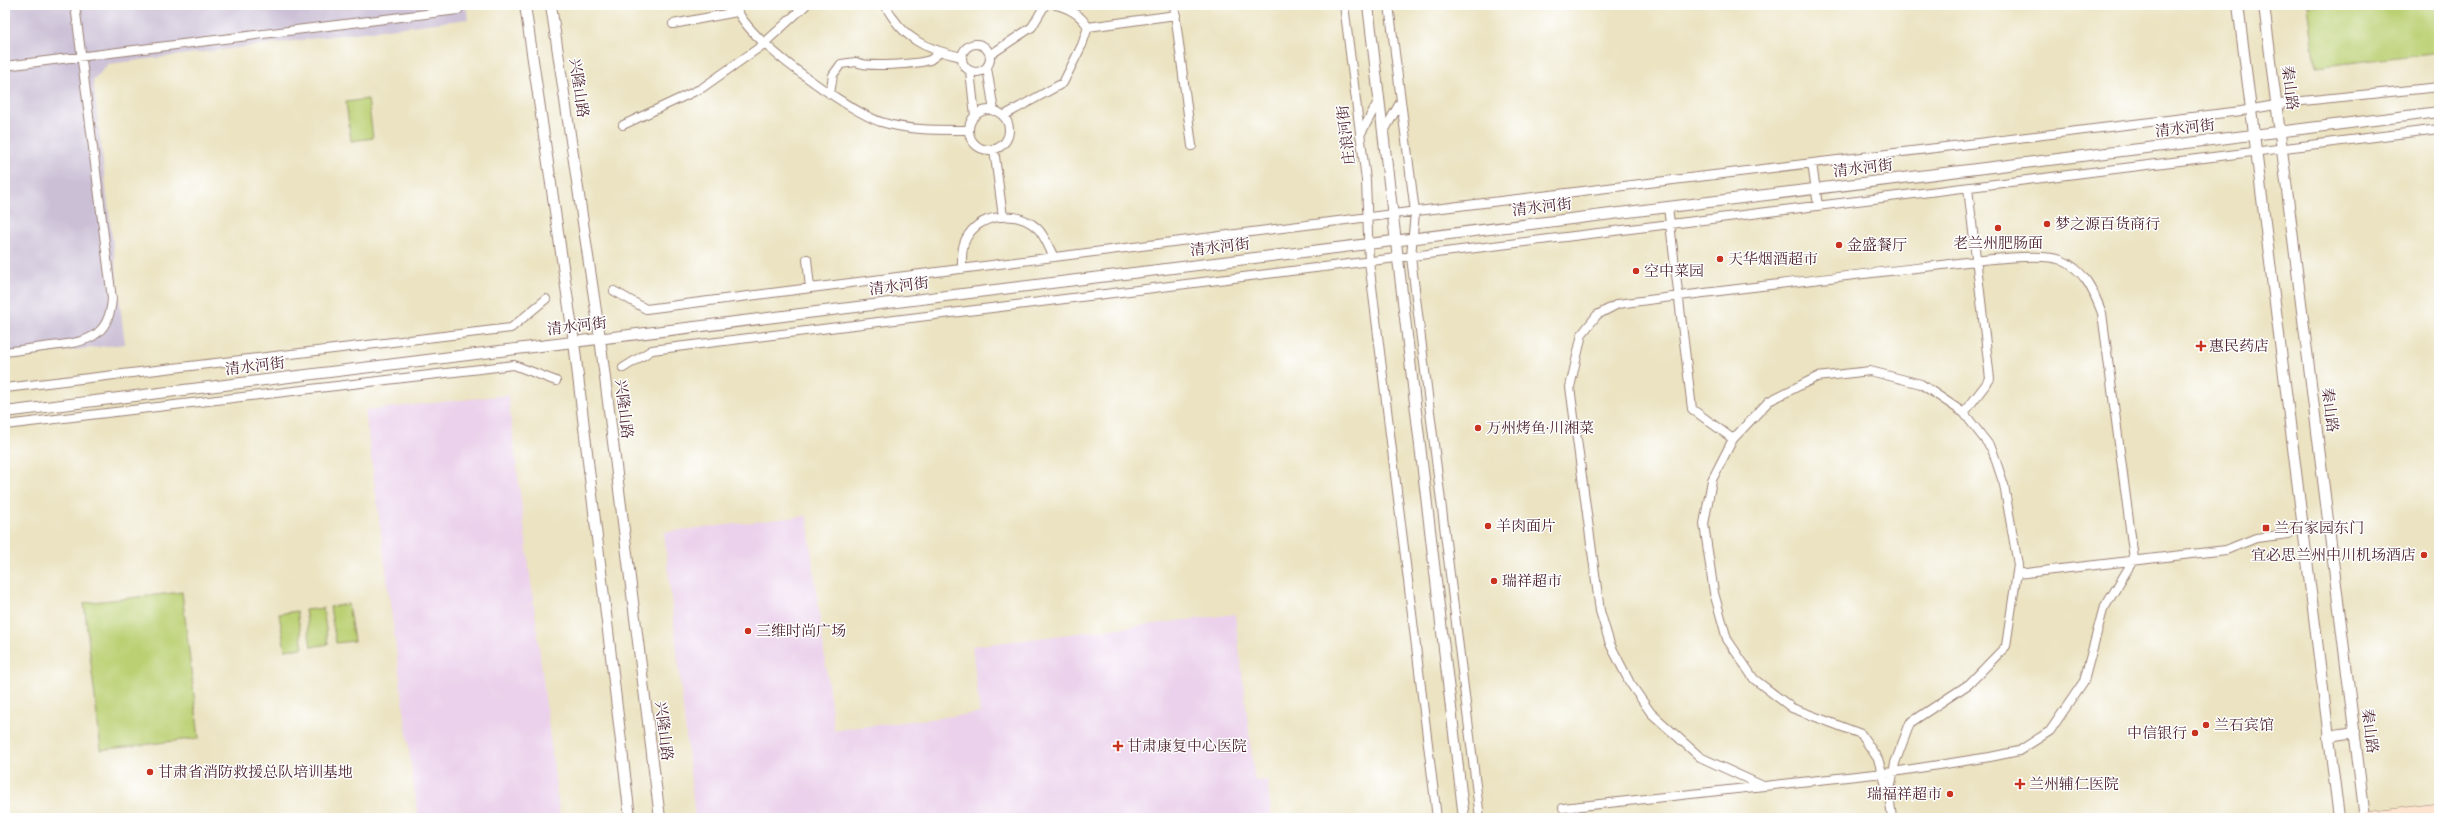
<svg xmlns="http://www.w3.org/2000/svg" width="2444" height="823" viewBox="0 0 2444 823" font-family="'IM FELL French Canon','Noto Serif SC',serif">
<rect width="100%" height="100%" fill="#fff"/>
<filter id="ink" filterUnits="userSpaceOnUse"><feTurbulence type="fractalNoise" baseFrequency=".025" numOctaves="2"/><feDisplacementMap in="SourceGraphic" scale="8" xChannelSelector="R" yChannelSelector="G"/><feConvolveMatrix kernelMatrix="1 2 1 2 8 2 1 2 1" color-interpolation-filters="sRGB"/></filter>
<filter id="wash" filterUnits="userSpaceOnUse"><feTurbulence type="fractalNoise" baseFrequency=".012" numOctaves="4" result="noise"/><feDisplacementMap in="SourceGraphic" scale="16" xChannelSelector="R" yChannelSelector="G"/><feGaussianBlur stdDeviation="0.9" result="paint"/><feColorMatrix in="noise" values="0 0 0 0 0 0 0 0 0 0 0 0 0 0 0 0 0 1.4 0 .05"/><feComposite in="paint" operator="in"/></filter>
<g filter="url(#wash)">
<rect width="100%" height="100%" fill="#ebe3c1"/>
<path fill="#ebd1eb" d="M 508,395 L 560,818 L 418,818 L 365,410 Z
M 807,516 L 834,730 L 980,713 L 972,646 L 1235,614 L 1255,781 L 1267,780 L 1272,818 L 695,818 L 664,532 Z"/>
<path fill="#cbbfd5" d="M 5,5 L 466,5 L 468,19 L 108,64 L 93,81 L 125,344 L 5,358 Z"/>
<path fill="#bbd073" stroke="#82784f" d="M 2308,5 L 2439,5 L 2439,52 L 2316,67 Z
M 368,99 L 373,138 L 351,141 L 346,102 Z
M 182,592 L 199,738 L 101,750 L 84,603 Z
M 348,604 L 354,641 L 336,643 L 330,607 Z
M 323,608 L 328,644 L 311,647 L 305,610 Z
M 297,611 L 303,648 L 285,650 L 279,614 Z"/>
</g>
<g filter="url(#ink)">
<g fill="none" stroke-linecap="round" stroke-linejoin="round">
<defs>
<path id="minor" d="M 736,5 C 740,36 850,112 881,122 C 910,131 939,130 969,130
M 885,5 C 903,39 925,49 962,57
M 1056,5 C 1070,9 1080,14 1088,27
M 1174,5 L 1192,146
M 1344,5 L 1366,180 L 1369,262 L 1437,818
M 1389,5 L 1415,212 L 1411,257 L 1480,818
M 673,24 L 737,12
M 1088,27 L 1176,15
M962 58a14 14 0 1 1 28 0a14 14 0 1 1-28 0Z
M 990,55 L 1032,27 L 1045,5
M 5,66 L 458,10 L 457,5
M 987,68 L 994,111
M 970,71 L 975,116
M 830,94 L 833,75 L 841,64 L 856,62 C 867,68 917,64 930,60 C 933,58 937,55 940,52
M969 130a20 20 0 1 1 40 0a20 20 0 1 1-40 0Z
M 1003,116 L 1063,83 L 1082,45 L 1088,27
M 623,125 L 702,88 L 760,47 L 806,5
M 1383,133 L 1401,101
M 1360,135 L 1379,100
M 994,149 L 1003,217
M 1812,163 L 1818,206
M 1668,207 L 1692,409 L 1733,439
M 807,259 L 810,288
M 962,269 C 962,257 961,244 969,234 C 984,213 1019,211 1037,228 C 1045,235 1049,249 1054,257
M 614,291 L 646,309 L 1393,214 L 2241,111 L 2293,102 L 2439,87
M 5,352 C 20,350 36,348 51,346 C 85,342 109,339 112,299 L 75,5
M 623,368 L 652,350 L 2439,129
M 5,388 L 511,328 L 546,299
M 1964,413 L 1990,379 L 1968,188
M 5,425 L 514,365 L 556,381
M 2017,574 L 2226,550 L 2256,538 L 2289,534
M 1889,795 L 1895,763 L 1910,723 L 1969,684 L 2006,646 L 2018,565 L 2004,485 L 1992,449 L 1964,413 L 1921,384 L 1870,371 L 1817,377 L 1769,401 L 1733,439 L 1712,480 L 1704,524 L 1714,593 L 1727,639 L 1754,679 L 1792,708 L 1861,734 L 1878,759 L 1889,795 L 1892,818
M 1563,808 L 1893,772 L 1990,757 L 2019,751 L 2050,731 L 2084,681 L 2103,610 L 2134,559 L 2102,313 C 2093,290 2085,270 2061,260 C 2039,251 1961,263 1934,266 C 1829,278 1723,290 1618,304 L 1597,315 L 1582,334 L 1570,387 L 1600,611 L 1610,644 L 1630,683 L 1651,713 L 1700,757 L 1763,786"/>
<path id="tertiary" d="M 525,5 L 574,342 L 630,818
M 551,5 L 600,338 L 660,818
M 1368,5 L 1464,818
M 2238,5 L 2339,818
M 2264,5 L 2365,818
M 5,412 L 2439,112
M 2328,736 L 2355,732"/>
<path id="secondary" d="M 2365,818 L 2439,809"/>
</defs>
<use href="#minor" stroke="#9a8176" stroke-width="10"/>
<use href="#tertiary" stroke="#9a8176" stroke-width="12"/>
<use href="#secondary" stroke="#9a8176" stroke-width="12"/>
<use href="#minor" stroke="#fff" stroke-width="8"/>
<use href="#tertiary" stroke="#fff" stroke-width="10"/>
<use href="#secondary" stroke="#fde4d1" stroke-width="11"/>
</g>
</g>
<g fill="#c8321e" stroke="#fff" stroke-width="1.5">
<circle cx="2047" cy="224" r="4"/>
<circle cx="1998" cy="228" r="4"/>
<circle cx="1839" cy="245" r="4"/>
<circle cx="1720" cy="259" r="4"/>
<circle cx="1636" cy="271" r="4"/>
<path d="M2199 340h4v4h4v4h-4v4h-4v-4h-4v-4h4z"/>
<circle cx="1478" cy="428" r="4"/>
<circle cx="1488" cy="526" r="4"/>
<rect x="2262" y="524" width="8" height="8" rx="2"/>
<circle cx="2424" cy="555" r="4"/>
<circle cx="1494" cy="581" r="4"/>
<circle cx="748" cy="631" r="4"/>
<circle cx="2206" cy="725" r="4"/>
<circle cx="2195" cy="733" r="4"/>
<path d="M1116 740h4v4h4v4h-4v4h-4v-4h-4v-4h4z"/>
<circle cx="150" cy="772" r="4"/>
<path d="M2018 778h4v4h4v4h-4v4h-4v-4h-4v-4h4z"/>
<circle cx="1950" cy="794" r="4"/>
</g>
<g text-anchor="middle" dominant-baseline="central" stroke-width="3" stroke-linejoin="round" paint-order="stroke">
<g font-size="15" fill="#4a1f2b" stroke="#fff">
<text transform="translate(579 88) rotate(82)">兴隆山路</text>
<text transform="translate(2290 88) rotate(83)">秦山路</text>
<text transform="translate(2185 128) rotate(-7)">清水河街</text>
<text transform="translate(1346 135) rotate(-97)">庄浪河街</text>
<text transform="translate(1863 168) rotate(-7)">清水河街</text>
<text transform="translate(1542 207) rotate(-7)">清水河街</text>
<text transform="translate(1220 247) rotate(-7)">清水河街</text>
<text transform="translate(899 286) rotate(-7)">清水河街</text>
<text transform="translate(577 326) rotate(-7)">清水河街</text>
<text transform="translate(255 366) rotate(-7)">清水河街</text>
<text transform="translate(624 409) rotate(83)">兴隆山路</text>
<text transform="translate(2330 410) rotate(83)">秦山路</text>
<text transform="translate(664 731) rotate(83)">兴隆山路</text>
<text transform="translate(2370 731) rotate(83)">秦山路</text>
</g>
<g font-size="15" fill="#4a1f2b" stroke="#fff" text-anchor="start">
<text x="2055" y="224">梦之源百货商行</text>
<text x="1998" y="243" text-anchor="middle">老兰州肥肠面</text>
<text x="1847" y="245">金盛餐厅</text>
<text x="1728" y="259">天华烟酒超市</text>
<text x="1644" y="271">空中菜园</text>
<text x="2209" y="346">惠民药店</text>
<text x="1486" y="428">万州烤鱼·川湘菜</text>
<text x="1496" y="526">羊肉面片</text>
<text x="2274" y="528">兰石家园东门</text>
<text x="2416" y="555" text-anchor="end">宜必思兰州中川机场酒店</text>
<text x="1502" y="581">瑞祥超市</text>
<text x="756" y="631">三维时尚广场</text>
<text x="2214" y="725">兰石宾馆</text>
<text x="2187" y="733" text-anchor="end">中信银行</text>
<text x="1127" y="746">甘肃康复中心医院</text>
<text x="158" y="772">甘肃省消防救援总队培训基地</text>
<text x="2029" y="784">兰州辅仁医院</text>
<text x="1942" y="794" text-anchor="end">瑞福祥超市</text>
</g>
</g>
<rect width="2444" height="823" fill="none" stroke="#fff" stroke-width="20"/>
</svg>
